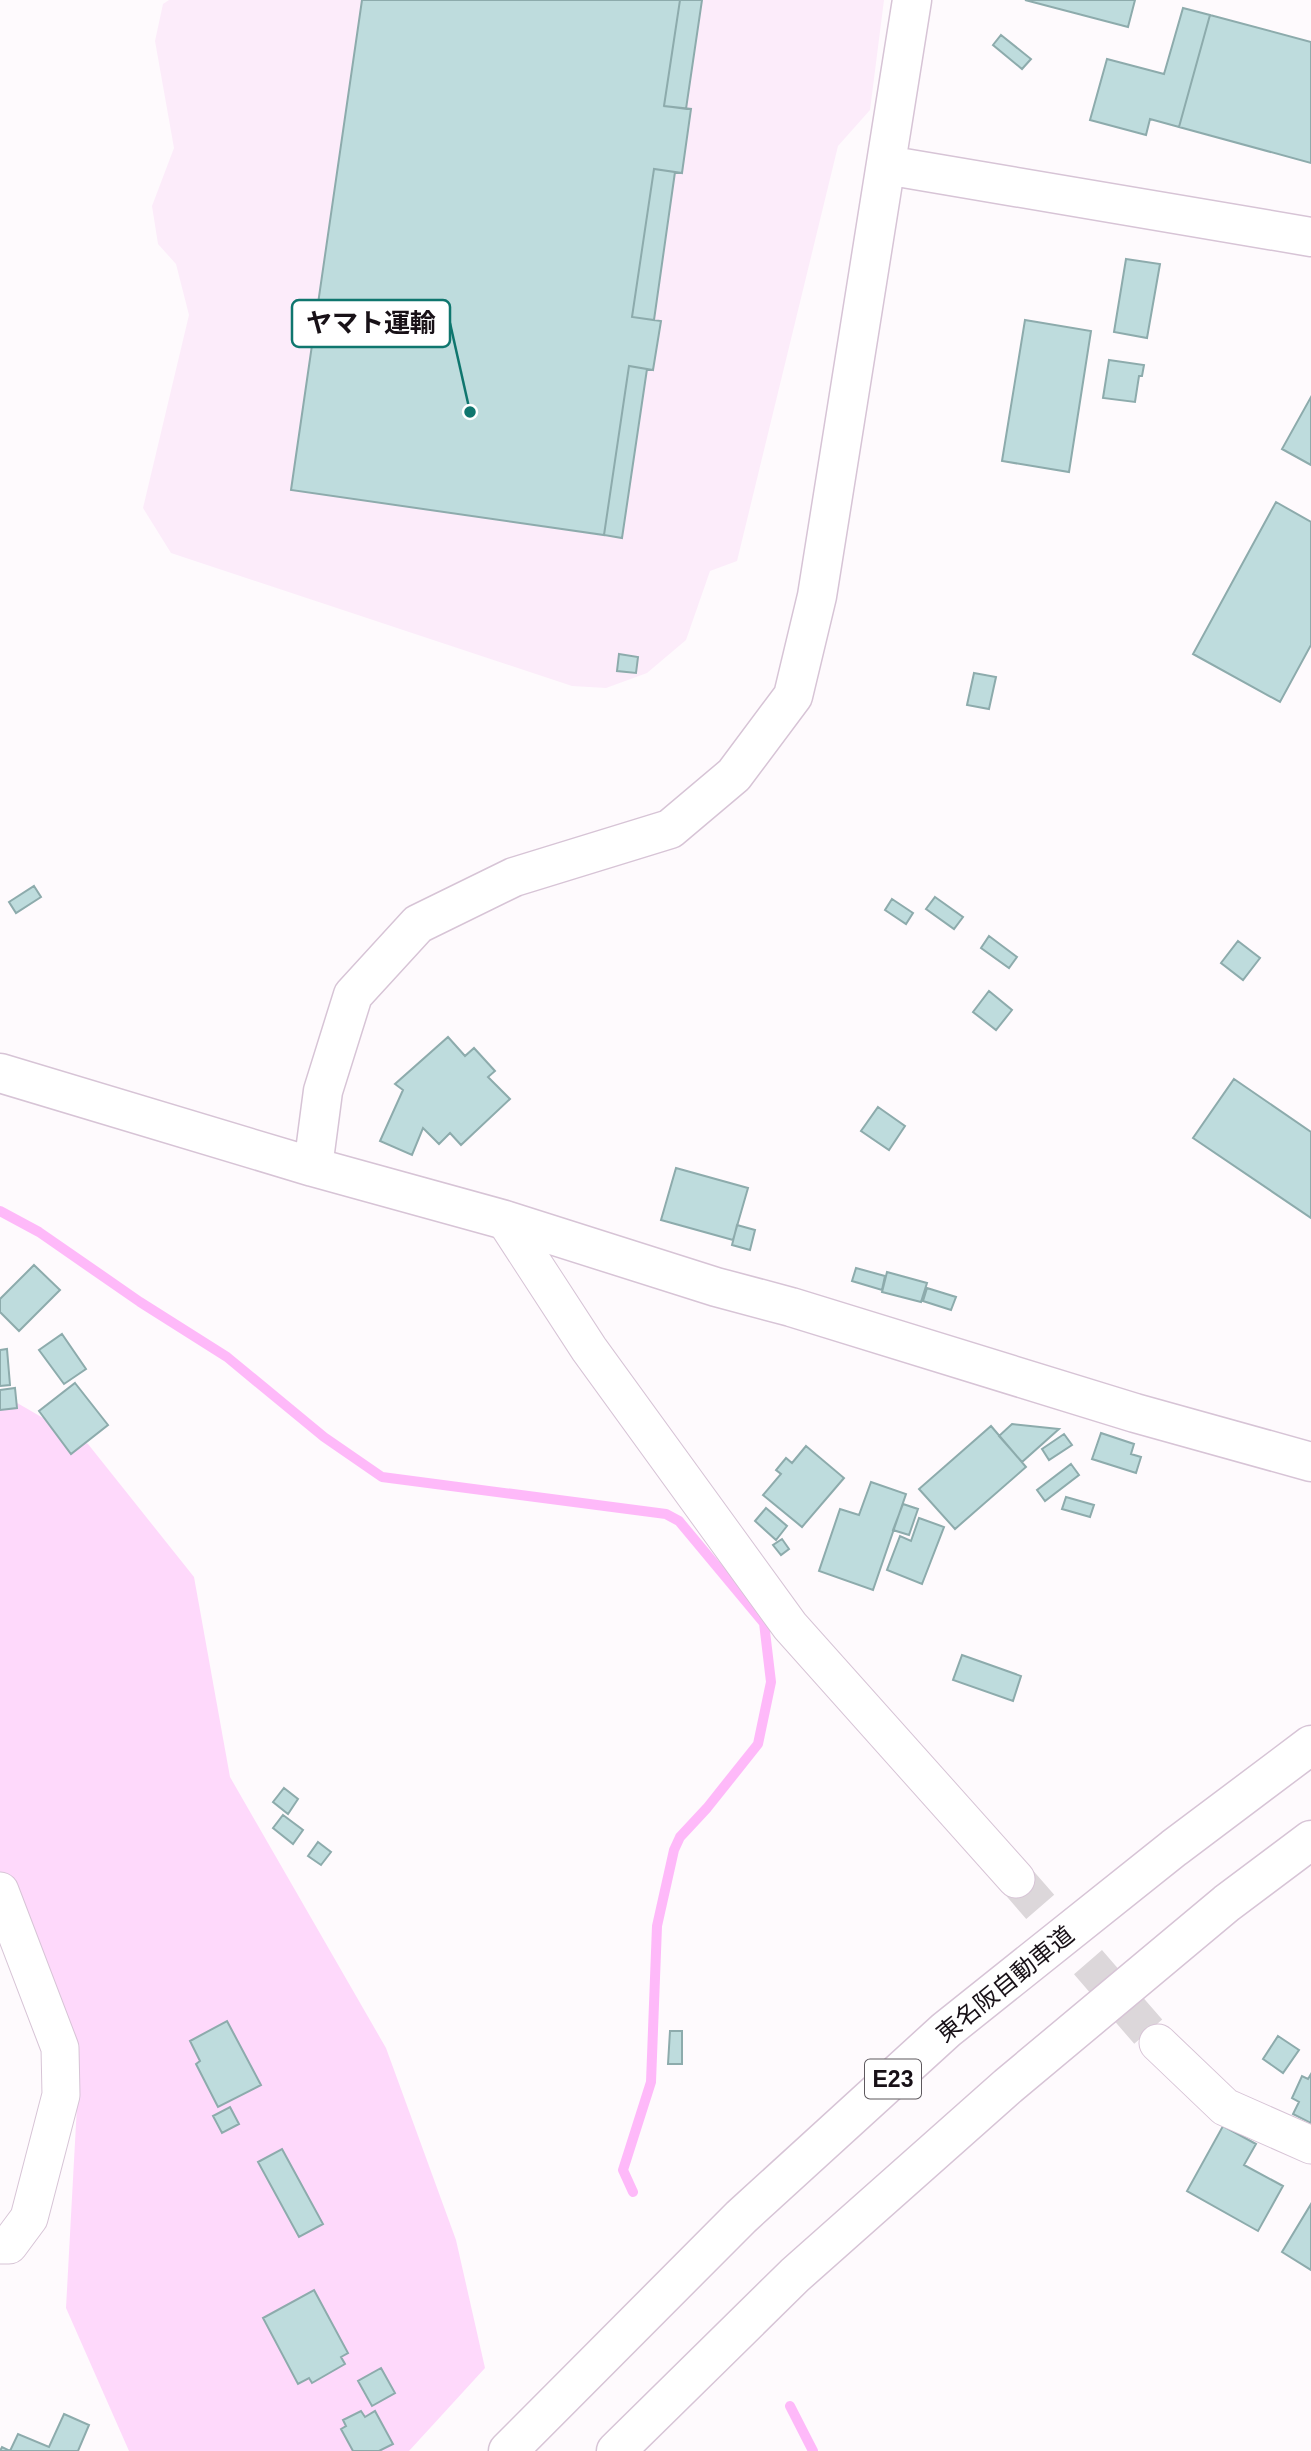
<svg xmlns="http://www.w3.org/2000/svg" width="1311" height="2451" viewBox="0 0 1311 2451" font-family="Helvetica,'Noto Sans JP',sans-serif">
<rect width="100%" height="100%" fill="#fefafd"/>
<path fill="#fcecfa" d="M 169,0 L 884,0 L 870,110 L 838,146 L 737,561 L 710,571 L 686,640 L 647,673 L 606,688 L 572,686 L 171,553 L 143,508 L 189,315 L 176,264 L 158,244 L 152,206 L 174,148 L 155,41 L 163,4 Z"/>
<path fill="#fed9fb" d="M 0,1393 L 88,1444 L 194,1577 L 230,1777 L 386,2048 L 456,2240 L 485,2368 L 409,2451 L 129,2451 L 66,2308 L 78,2087 L 0,1880 Z"/>
<g fill="none" stroke-linecap="round" stroke-linejoin="round">
<path stroke="#feb9f9" stroke-width="10" d="M 0,1211 L 39,1232 L 140,1302 L 227,1357 L 324,1437 L 382,1477 L 666,1514 L 679,1521 L 764,1623 L 771,1682 L 758,1744 L 707,1808 L 680,1837 L 674,1850 L 657,1926 L 651,2082 L 623,2170 L 633,2192
M 790,2406 L 813,2451"/>
</g>
<path fill="#bedcdd" stroke="#8dabac" stroke-width="2" d="M 362,0 L 680,0 L 664,106 L 691,109 L 682,173 L 654,169 L 632,317 L 661,321 L 653,370 L 629,366 L 604,535 L 291,490 Z
M 680,0 L 702,0 L 686,109 L 664,106 Z
M 1025,0 L 1135,0 L 1128,27 Z
M 1183,8 L 1210,15 L 1179,127 L 1150,119 L 1146,135 L 1090,120 L 1107,59 L 1164,74 Z
M 1210,15 L 1311,42 L 1311,163 L 1179,127 Z
M 1001,35 L 1031,59 L 1022,69 L 993,45 Z
M 654,169 L 675,172 L 654,320 L 632,317 Z
M 1126,259 L 1160,264 L 1147,338 L 1114,332 Z
M 1025,320 L 1091,331 L 1069,472 L 1002,461 Z
M 1109,360 L 1144,365 L 1142,376 L 1139,376 L 1135,402 L 1103,398 Z
M 629,366 L 647,369 L 622,538 L 604,535 Z
M 1311,397 L 1311,465 L 1282,449 Z
M 1276,502 L 1311,522 L 1311,645 L 1280,702 L 1193,654 Z
M 619,654 L 638,657 L 636,673 L 617,671 Z
M 974,673 L 996,677 L 989,709 L 967,705 Z
M 34,886 L 41,897 L 16,913 L 9,902 Z
M 935,897 L 963,917 L 954,929 L 926,909 Z
M 892,899 L 913,913 L 906,924 L 885,910 Z
M 989,936 L 1017,957 L 1009,968 L 981,948 Z
M 1238,941 L 1260,958 L 1243,980 L 1221,963 Z
M 989,991 L 1012,1010 L 996,1030 L 973,1012 Z
M 448,1037 L 465,1056 L 474,1048 L 495,1071 L 488,1077 L 510,1099 L 461,1145 L 450,1133 L 439,1144 L 423,1128 L 412,1155 L 380,1141 L 403,1090 L 395,1084 Z
M 1234,1079 L 1311,1132 L 1311,1218 L 1193,1138 Z
M 878,1107 L 905,1126 L 889,1150 L 861,1131 Z
M 676,1168 L 748,1188 L 733,1240 L 661,1220 Z
M 737,1225 L 755,1230 L 750,1250 L 732,1245 Z
M 34,1265 L 60,1290 L 19,1331 L 0,1312 L 0,1299 Z
M 856,1268 L 885,1276 L 882,1290 L 852,1281 Z
M 887,1272 L 927,1283 L 921,1302 L 882,1292 Z
M 927,1288 L 956,1297 L 951,1310 L 923,1301 Z
M 62,1334 L 86,1369 L 64,1384 L 39,1350 Z
M 7,1349 L 10,1385 L 0,1386 L 0,1350 Z
M 75,1383 L 108,1425 L 71,1454 L 39,1411 Z
M 15,1388 L 17,1408 L 0,1410 L 0,1390 Z
M 1012,1424 L 1059,1429 L 1022,1462 L 999,1436 Z
M 991,1426 L 1026,1467 L 955,1529 L 919,1489 Z
M 1101,1433 L 1134,1444 L 1131,1454 L 1141,1457 L 1136,1473 L 1092,1459 Z
M 1064,1434 L 1072,1445 L 1049,1460 L 1042,1449 Z
M 806,1446 L 844,1478 L 802,1527 L 763,1495 L 781,1474 L 776,1470 L 786,1458 L 792,1463 Z
M 1071,1464 L 1079,1475 L 1045,1501 L 1037,1490 Z
M 871,1482 L 906,1494 L 873,1590 L 819,1571 L 840,1509 L 859,1515 Z
M 1066,1497 L 1094,1505 L 1090,1517 L 1062,1509 Z
M 903,1504 L 918,1509 L 909,1535 L 893,1530 Z
M 766,1508 L 787,1526 L 776,1540 L 755,1521 Z
M 919,1518 L 944,1527 L 922,1584 L 887,1570 L 900,1536 L 911,1541 Z
M 782,1539 L 789,1549 L 781,1555 L 773,1545 Z
M 962,1655 L 1021,1676 L 1013,1701 L 953,1680 Z
M 284,1788 L 298,1799 L 288,1814 L 273,1802 Z
M 283,1815 L 303,1830 L 293,1844 L 273,1828 Z
M 318,1842 L 331,1852 L 321,1865 L 308,1856 Z
M 227,2021 L 261,2085 L 218,2107 L 196,2064 L 200,2061 L 190,2041 Z
M 670,2031 L 682,2031 L 682,2064 L 668,2064 Z
M 1278,2036 L 1299,2050 L 1283,2073 L 1263,2059 Z
M 1311,2074 L 1311,2123 L 1293,2114 L 1299,2102 L 1292,2098 L 1302,2076 L 1308,2079 Z
M 230,2107 L 239,2124 L 222,2133 L 213,2116 Z
M 1223,2126 L 1256,2144 L 1244,2165 L 1283,2186 L 1258,2231 L 1187,2191 Z
M 282,2149 L 323,2224 L 299,2237 L 258,2162 Z
M 1311,2204 L 1311,2270 L 1282,2252 Z
M 314,2290 L 348,2353 L 341,2357 L 345,2364 L 312,2383 L 309,2378 L 298,2384 L 263,2318 Z
M 381,2368 L 395,2393 L 372,2406 L 358,2381 Z
M 361,2411 L 365,2417 L 375,2411 L 393,2444 L 379,2451 L 353,2451 L 341,2429 L 346,2426 L 343,2420 Z
M 64,2414 L 89,2425 L 78,2451 L 0,2451 L 2,2447 L 10,2451 L 18,2434 L 49,2447 Z"/>
<g fill="none" stroke-linecap="round" stroke-linejoin="round">
<path stroke="#dcd7da" stroke-width="37" stroke-dasharray="37 18" stroke-linecap="butt" d="M 1016,1879 L 1158,2043"/>
<defs>
<path id="minor" d="M 505,1220 L 589,1349 L 790,1626 L 1016,1879
M 0,1891 L 60,2048 L 61,2095 L 29,2218 L 9,2245 L 0,2245
M 1158,2043 L 1225,2107 L 1311,2145"/>
<path id="tertiary" d="M 886,165 L 1311,237
M 0,1073 L 313,1167 L 505,1220 L 716,1287 L 791,1307 L 1135,1413 L 1311,1462
M 313,1167 L 323,1091 L 353,995 L 418,924 L 514,877 L 670,829 L 734,775 L 793,696 L 817,596 L 912,0"/>
<path id="motorway" d="M 508,2451 L 741,2217 L 946,2030 L 1174,1848 L 1311,1745
M 616,2451 L 795,2275 L 1008,2086 L 1227,1903 L 1311,1840"/>
</defs>
<use href="#minor" stroke="#d7c4d6" stroke-width="39"/>
<use href="#tertiary" stroke="#d7c4d6" stroke-width="41"/>
<use href="#motorway" stroke="#d7c4d6" stroke-width="41"/>
<use href="#minor" stroke="#fff" stroke-width="37"/>
<use href="#tertiary" stroke="#fff" stroke-width="38"/>
<use href="#motorway" stroke="#fff" stroke-width="38"/>
</g>
<g text-anchor="middle" dominant-baseline="central" stroke-width="7" stroke-linejoin="round" paint-order="stroke">
<rect fill="#fff" stroke="#5d585d" stroke-width="2" x="865" y="2059.5" width="56" height="39" rx="5"/>
<g font-size="23" font-weight="bold" fill="#181117">
<text x="893" y="2079">E23</text>
</g>
<g font-size="24" fill="#181117" stroke="#fff">
<text transform="translate(1005 1984) rotate(-39)">東名阪自動車道</text>
</g>
</g>
<path fill="none" stroke="#0f766e" stroke-width="2.5" d="M470 412L450 323"/>
<circle fill="#0f766e" stroke="#fff" stroke-width="2.5" cx="470" cy="412" r="7"/>
<rect fill="#fff" stroke="#0f766e" stroke-width="2.5" x="292" y="300" width="158" height="47" rx="7"/>
<g font-size="26" text-anchor="middle" font-weight="bold" fill="#181117">
<text x="371" y="332">ヤマト運輸</text>
</g>
</svg>
